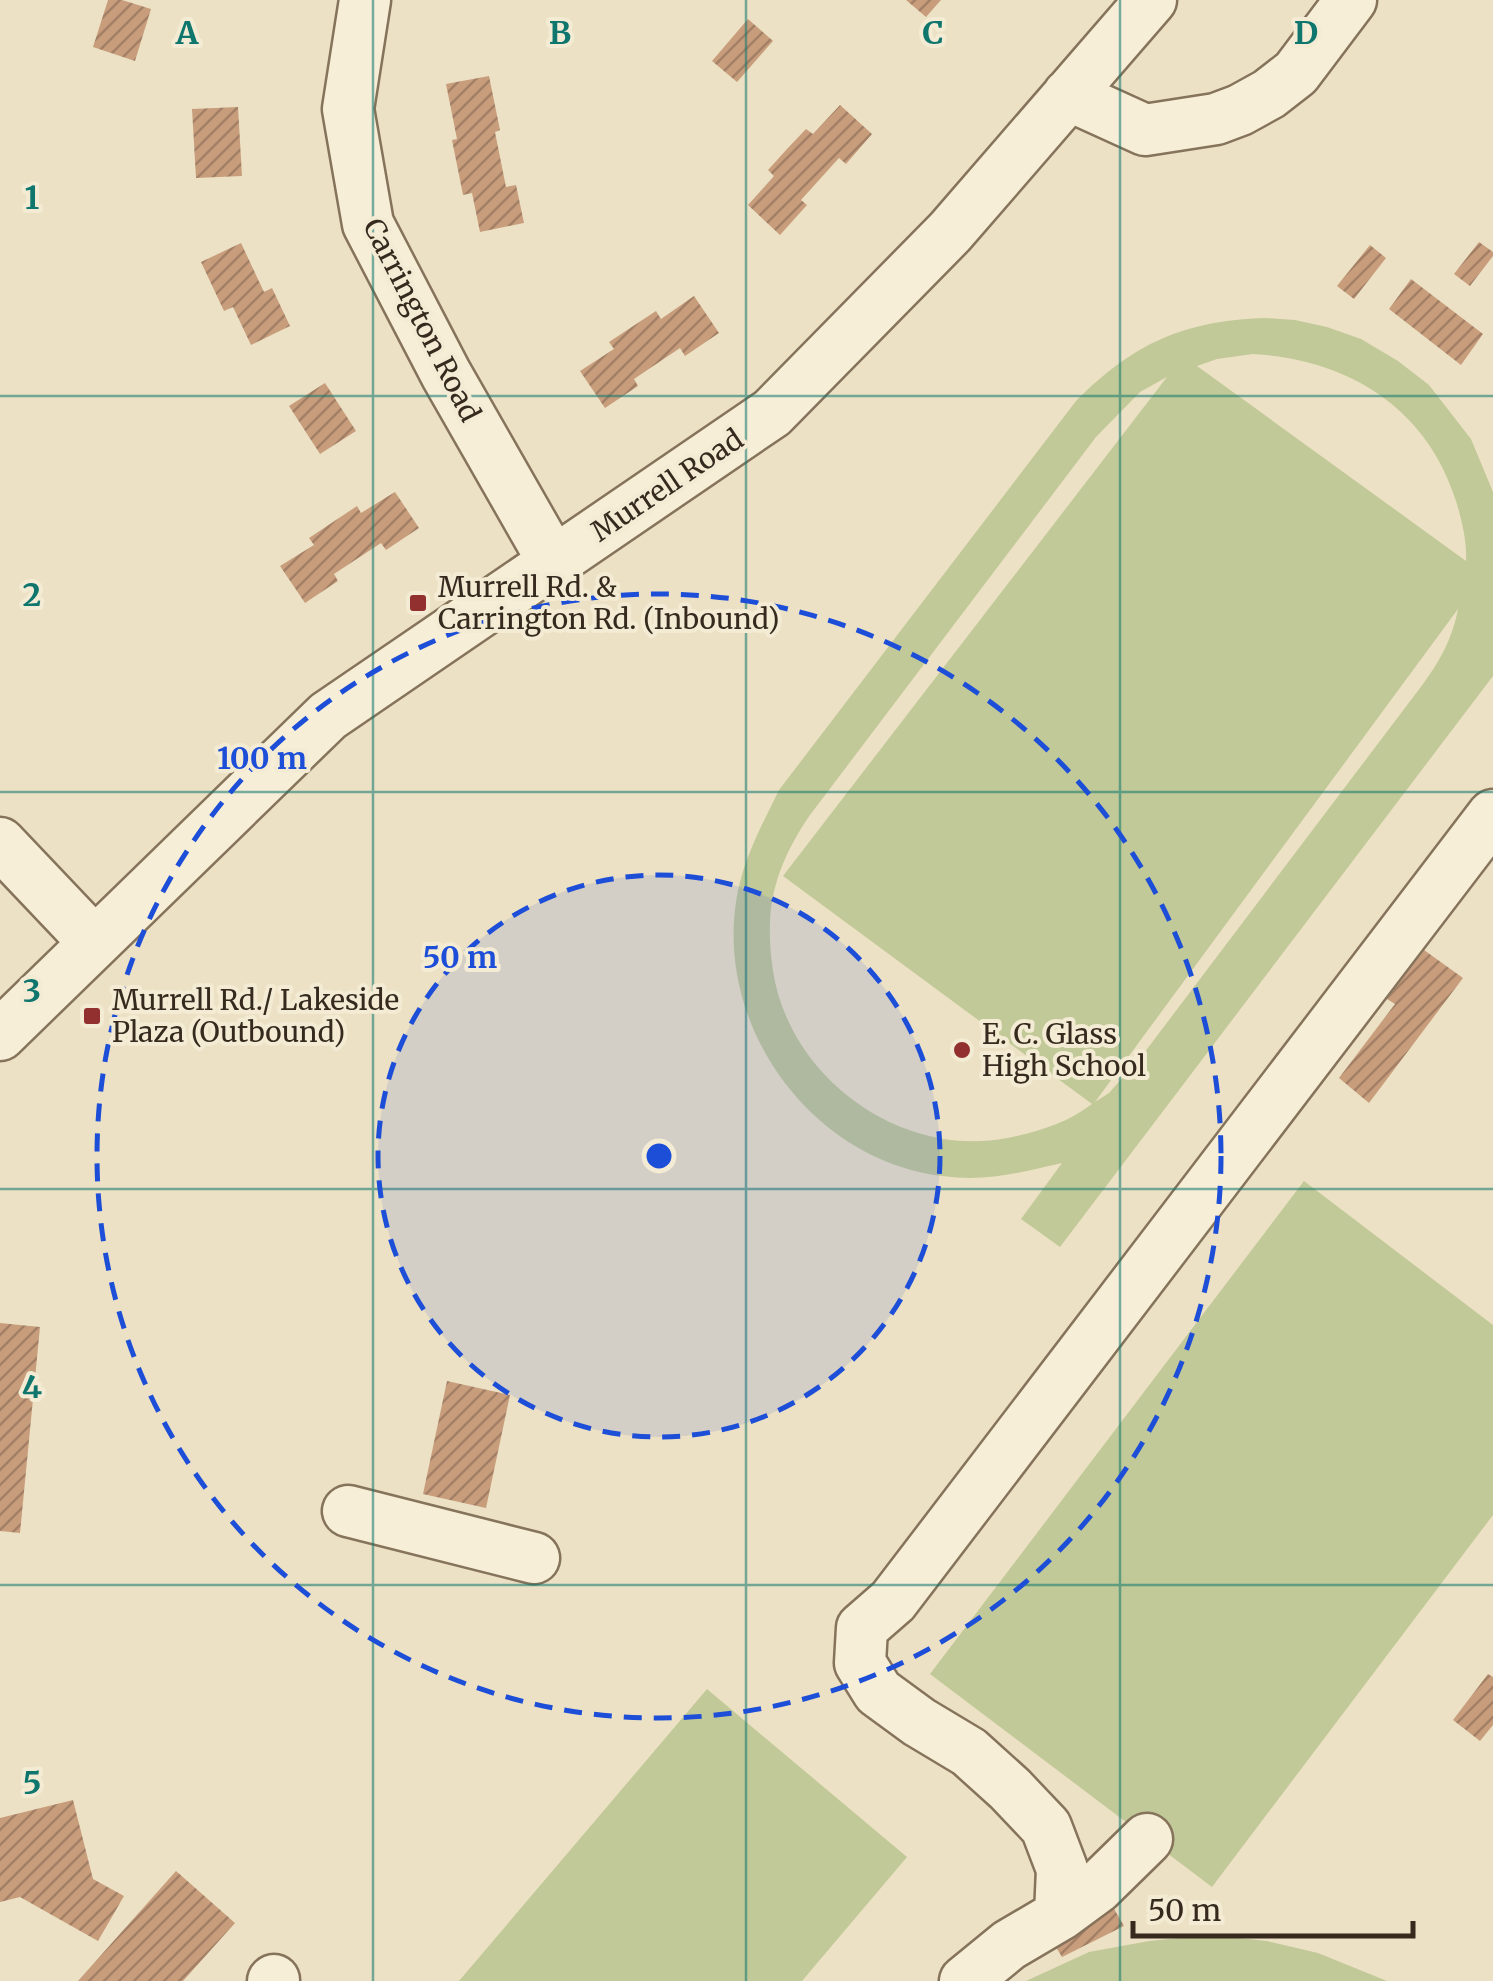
<svg xmlns="http://www.w3.org/2000/svg" width="1493" height="1981" viewBox="0 0 1493 1981" font-family="Merriweather,serif">
<defs>
<pattern id="building-hatch" width="6" height="6" patternUnits="userSpaceOnUse" patternTransform="scale(2.5)"><rect width="6" height="6" fill="#c89d7c"/><path d="M-1 1l2-2M0 6l6-6M5 7l2-2" fill="none" stroke="#a38065"/></pattern>
</defs>
<rect width="100%" height="100%" fill="#ece1c4"/>
<path fill="#c2c998" fill-rule="evenodd" d="M 1265,318 L 1295,320 L 1327,327 L 1361,339 L 1398,361 L 1429,385 L 1471,439 L 1493,492 L 1493,676 L 1060,1247 L 1021,1219 L 1062,1163 C 1018,1173 987,1182 942,1176 C 813,1160 717,1030 736,902 C 742,861 761,827 779,790 L 1076,401 C 1134,343 1183,321 1265,318 ZM 1253,354 C 1348,359 1427,408 1456,501 C 1462,521 1467,541 1466,561 L 1197,366 L 1217,359 ZM 1167,377 L 783,876 L 1092,1104 C 1067,1123 1038,1132 1007,1138 C 910,1157 808,1091 779,997 C 772,974 769,946 770,921 C 772,881 788,847 810,815 L 1096,437 L 1140,392 ZM 1458,609 C 1453,637 1440,661 1423,684 L 1141,1057 L 1109,1093 L 1095,1102 Z
M 1304,1181 L 1493,1325 L 1493,1515 L 1212,1887 L 930,1674 Z
M 707,1689 L 907,1857 L 802,1981 L 459,1981 Z
M 1210,1935 L 1267,1941 L 1318,1953 L 1387,1981 L 1026,1981 L 1089,1952 L 1149,1941 Z"/>
<path fill="url(#building-hatch)" d="M 108,0 L 122,0 L 151,9 L 135,61 L 93,47 Z
M 906,0 L 941,0 L 926,17 Z
M 748,19 L 773,41 L 737,82 L 712,61 Z
M 489,76 L 500,130 L 495,132 L 506,187 L 516,185 L 524,223 L 480,232 L 472,193 L 463,195 L 452,140 L 457,139 L 446,84 Z
M 840,105 L 872,134 L 846,164 L 839,158 L 801,200 L 807,205 L 780,235 L 748,205 L 774,176 L 768,170 L 787,149 L 806,129 L 813,134 Z
M 238,107 L 242,176 L 196,178 L 192,109 Z
M 1479,242 L 1493,252 L 1493,256 L 1470,286 L 1454,274 Z
M 241,243 L 264,292 L 272,288 L 290,326 L 251,345 L 233,307 L 224,311 L 201,262 Z
M 1370,245 L 1386,258 L 1354,299 L 1337,286 Z
M 1411,279 L 1483,334 L 1461,365 L 1389,309 Z
M 694,296 L 719,333 L 685,356 L 680,348 L 634,379 L 638,386 L 605,408 L 580,371 L 614,349 L 609,342 L 656,311 L 661,319 Z
M 325,383 L 356,431 L 320,454 L 289,406 Z
M 395,492 L 419,528 L 386,550 L 381,543 L 334,574 L 338,581 L 305,603 L 280,566 L 314,545 L 309,538 L 357,506 L 361,513 Z
M 1424,950 L 1463,978 L 1369,1103 L 1339,1078 L 1395,1004 L 1387,999 Z
M 0,1323 L 40,1327 L 20,1533 L 0,1531 Z
M 447,1381 L 510,1395 L 486,1508 L 423,1494 Z
M 1488,1674 L 1493,1677 L 1493,1725 L 1480,1741 L 1453,1720 Z
M 73,1800 L 93,1879 L 124,1896 L 98,1941 L 20,1897 L 0,1902 L 0,1818 Z
M 176,1871 L 235,1923 L 183,1981 L 78,1981 Z
M 1109,1900 L 1124,1926 L 1062,1957 L 1048,1934 Z"/>
<g fill="none" stroke-linecap="round" stroke-linejoin="round">
<defs>
<path id="minor" d="M 365,0 L 348,109 L 368,224 L 446,374 L 554,563
M 1068,95 L 1145,130 L 1216,119 L 1240,110 L 1269,94 L 1296,73 L 1351,0
M 0,843 L 94,942
M 0,1035 L 328,716 L 772,413 L 950,232 L 1151,0
M 348,1511 L 534,1558
M 1060,1915 L 1098,1887 L 1147,1839
M 273,1981 L 274,1980
M 965,1981 L 1009,1945 L 1060,1915 L 1062,1869 L 1046,1827 L 1010,1789 L 969,1752 L 919,1722 L 878,1692 L 860,1663 L 862,1628 L 893,1601 L 1493,815"/>
</defs>
<use href="#minor" stroke="#85735b" stroke-width="55"/>
<use href="#minor" stroke="#f7eed7" stroke-width="50"/>
</g>
<path fill="none" stroke="#0f766e" stroke-width="2.5" stroke-opacity="0.55" d="M 373,0 L 373,1981M 746,0 L 746,1981M 1120,0 L 1120,1981M 0,396 L 1493,396M 0,792 L 1493,792M 0,1189 L 1493,1189M 0,1585 L 1493,1585"/>
<circle cx="659" cy="1156" r="281" fill="#1d4ed8" fill-opacity=".12"/>
<g fill="none" stroke="#1d4ed8" stroke-width="5" stroke-dasharray="18 12">
<circle cx="659" cy="1156" r="281"/>
<circle cx="659" cy="1156" r="562"/>
</g>
<g fill="#91302f" stroke="#f3ebd3" stroke-width="4">
<rect x="408" y="593" width="20" height="20" rx="5"/>
<rect x="82" y="1006" width="20" height="20" rx="5"/>
<circle cx="962" cy="1050" r="10"/>
</g>
<g text-anchor="middle" dominant-baseline="central" stroke-width="8" stroke-linejoin="round" paint-order="stroke">
<g font-size="28" fill="#362a1f" stroke="#f3ebd3">
<text transform="translate(422 320) rotate(63)">Carrington Road</text>
<text transform="translate(667 485) rotate(-34)">Murrell Road</text>
</g>
<g font-size="28" fill="#362a1f" stroke="#f3ebd3" text-anchor="start">
<text x="438" y="587">Murrell Rd. &amp;<tspan x="438" dy="32">Carrington Rd. (Inbound)</tspan></text>
<text x="112" y="1000">Murrell Rd./ Lakeside<tspan x="112" dy="32">Plaza (Outbound)</tspan></text>
<text x="982" y="1034">E. C. Glass<tspan x="982" dy="32">High School</tspan></text>
</g>
</g>
<g font-size="32" text-anchor="middle" font-weight="bold" fill="#0f766e" stroke="#f3ebd3" stroke-width="8" stroke-linejoin="round" paint-order="stroke">
<text x="187" y="44">A</text>
<text x="560" y="44">B</text>
<text x="933" y="44">C</text>
<text x="1306" y="44">D</text>
<text x="32" y="209">1</text>
<text x="32" y="606">2</text>
<text x="32" y="1002">3</text>
<text x="32" y="1398">4</text>
<text x="32" y="1794">5</text>
</g>
<circle cx="659" cy="1156" r="15" fill="#1d4ed8" stroke="#f3ebd3" stroke-width="5"/>
<g font-size="30" text-anchor="middle" font-weight="bold" fill="#1d4ed8" stroke="#f3ebd3" stroke-width="8" stroke-linejoin="round" paint-order="stroke">
<text x="262" y="769">100 m</text>
<text x="460" y="968">50 m</text>
</g>
<path d="M1133 1921v15h280v-15" fill="none" stroke="#362a1f" stroke-width="5"/>
<text x="1148" y="1921" font-size="30" fill="#362a1f" stroke="#f3ebd3" stroke-width="8" paint-order="stroke">50 m</text>
</svg>
